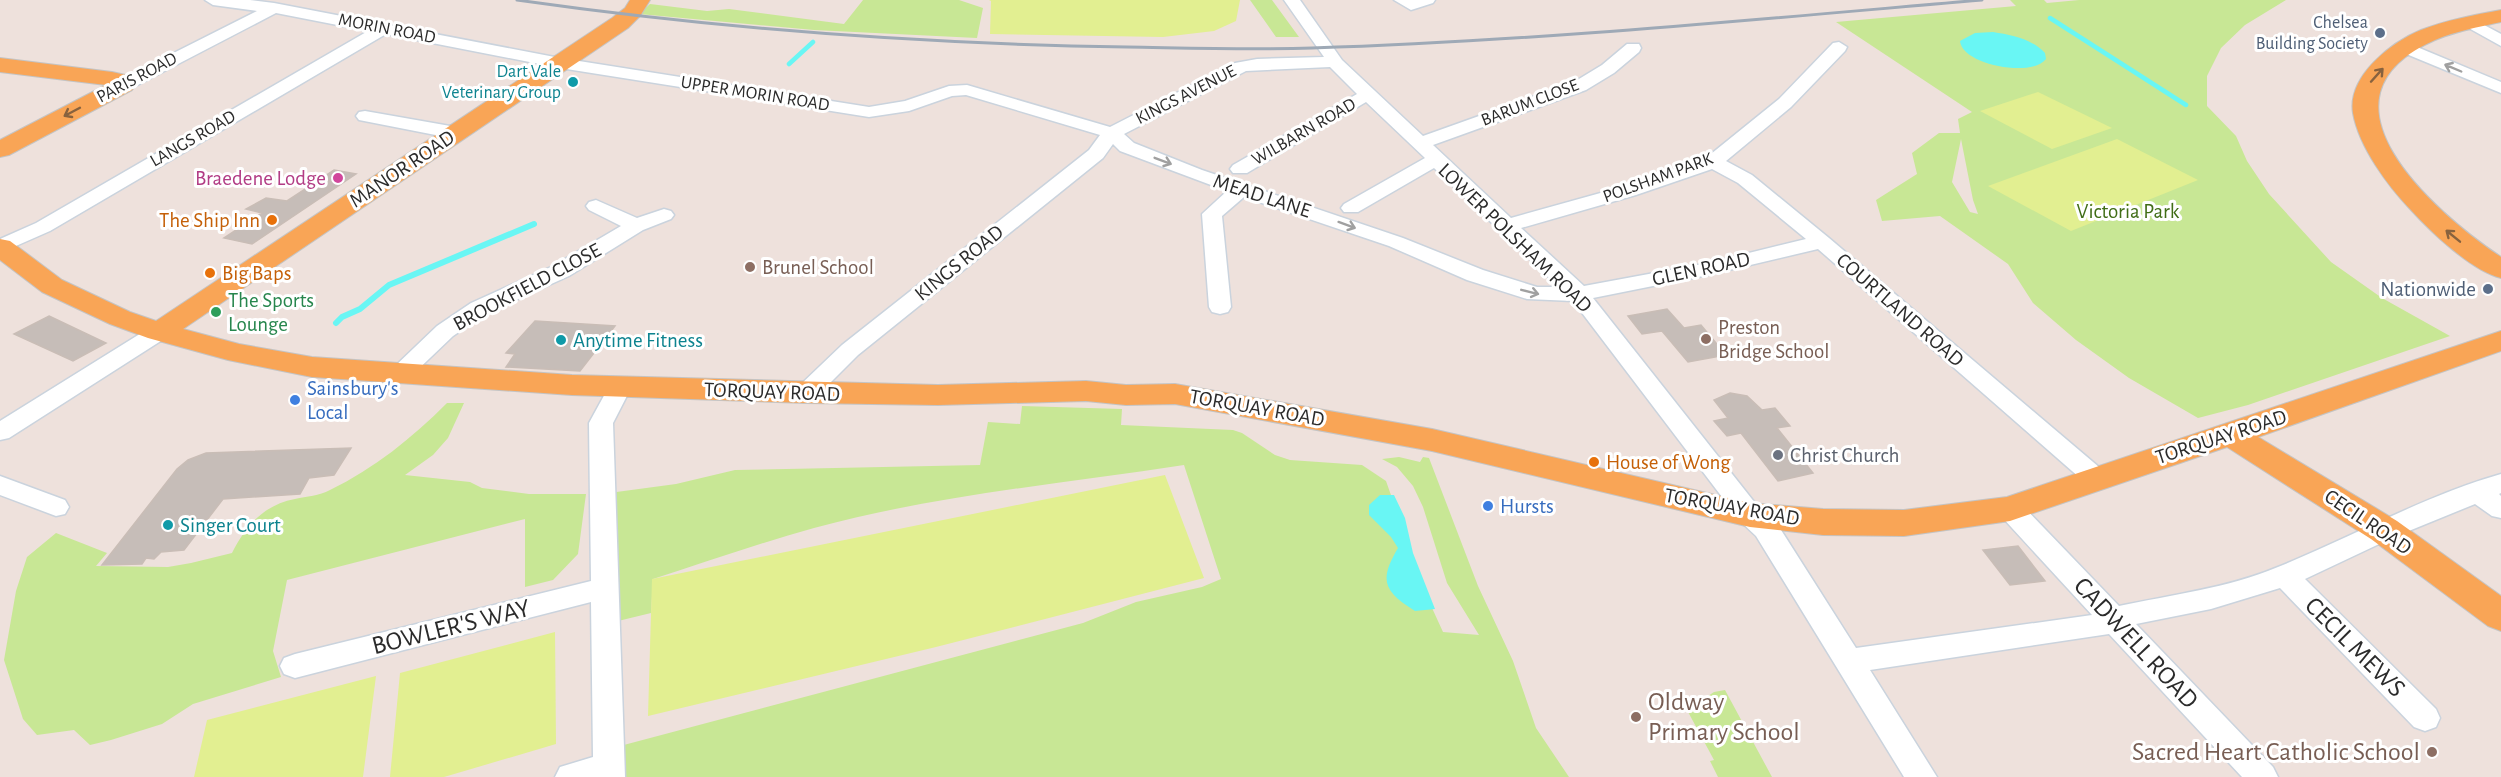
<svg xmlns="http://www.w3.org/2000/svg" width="2501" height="777" viewBox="0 0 2501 777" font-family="'Alegreya Sans',sans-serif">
<rect width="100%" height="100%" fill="#eee1dc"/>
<path fill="#c8e795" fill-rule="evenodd" d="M 863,0 L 959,0 L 983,8 L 977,38 L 814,30 L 639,14 L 650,4 L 707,11 L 729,9 L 844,24 Z
M 1250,0 L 1272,0 L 1299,37 L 1276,37 Z
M 2010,0 L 2044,0 L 2047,3 L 2079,0 L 2286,0 L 2245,25 L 2221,48 L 2207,76 L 2207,106 L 2236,136 L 2247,161 L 2269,194 L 2331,262 L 2382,298 L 2450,336 L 2248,405 L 2198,418 L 2129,378 L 2076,340 L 2033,303 L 2008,264 L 1940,216 L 1882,221 L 1876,200 L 1917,174 L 1912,153 L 1939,133 L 1960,133 L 1958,119 L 1972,112 L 1836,22 L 2016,6 ZM 1961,139 L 1973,200 L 1978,214 L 1970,212 L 1952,182 Z
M 447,403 L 464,403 L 448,438 L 433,455 L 405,475 L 470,482 L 482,488 L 529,494 L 586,494 L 578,554 L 553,580 L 525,587 L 525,519 L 287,580 L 273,651 L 281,677 L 193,704 L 162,724 L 111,740 L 90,745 L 74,730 L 37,735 L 23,719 L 4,660 L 16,591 L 27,557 L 56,533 L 107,553 L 96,566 L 168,567 L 191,563 L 232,553 C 246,526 263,505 295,499 C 307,496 319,496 330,490 C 375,468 412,438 447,403 Z
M 1022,406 L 1122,409 L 1121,425 L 1233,430 L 1242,433 L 1275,455 L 1290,460 L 1362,465 L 1386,481 L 1427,597 L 1443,632 L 1479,635 L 1447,583 L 1423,507 L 1413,486 L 1397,467 L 1382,459 L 1399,457 L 1420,462 L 1423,457 L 1429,458 L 1478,586 L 1513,661 L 1536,728 L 1569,777 L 622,777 L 620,746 L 1083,623 L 1136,602 L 1202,587 L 1221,579 L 1184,465 C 1061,484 935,495 814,528 C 760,543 706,562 653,579 L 651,613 L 614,622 L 609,493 L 676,484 L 735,470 L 980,465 L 988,422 L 1020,424 Z
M 1725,690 L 1772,777 L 1718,777 L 1710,761 L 1714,760 L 1687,710 L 1714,692 Z"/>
<path fill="#e2ef91" d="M 989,0 L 1240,0 L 1236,21 L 1214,31 L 1163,37 L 990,34 L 991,1 Z
M 2038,92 L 2112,128 L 2052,149 L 1980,111 Z
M 2117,139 L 2198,180 L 2071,231 L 1988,186 Z
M 1165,475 L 1204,578 L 936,647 L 648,716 L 652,579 Z
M 555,632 L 556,744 L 444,777 L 390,777 L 400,673 Z
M 376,676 L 363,777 L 194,777 L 207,720 Z"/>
<path fill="#69f6f4" d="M 1993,32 C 2012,35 2032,39 2045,53 L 2046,59 C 2032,78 1962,65 1960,41 L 1975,33 Z
M 1380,495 L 1394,495 L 1405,518 L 1413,553 L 1435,609 L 1415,611 C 1383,591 1379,580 1398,548 L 1391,537 L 1369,515 L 1369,505 Z"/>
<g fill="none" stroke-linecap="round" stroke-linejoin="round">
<path stroke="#69f6f4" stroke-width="4.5" d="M 2050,18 L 2186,105
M 789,64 L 813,42"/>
<path stroke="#69f6f4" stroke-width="6" d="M 336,323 L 342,317 L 360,309 L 389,285 L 534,224"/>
</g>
<path fill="#c6bdb8" stroke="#c9bdb6" stroke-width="1.5" d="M 334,170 L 356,174 L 252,244 L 224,238 L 262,213 L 246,209 L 266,198 L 287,201 Z
M 1667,309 L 1684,328 L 1701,325 L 1726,355 L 1688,362 L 1662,331 L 1642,334 L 1628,316 Z
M 49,316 L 106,343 L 73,361 L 14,334 Z
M 535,321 L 615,326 L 580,371 L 506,367 L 515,354 L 506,353 Z
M 1730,393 L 1747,396 L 1762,410 L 1775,408 L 1790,426 L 1777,428 L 1813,473 L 1778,481 L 1741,433 L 1727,436 L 1714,421 L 1728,418 L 1714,400 Z
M 351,448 L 334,475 L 309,478 L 300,494 L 223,499 L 184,550 L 161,552 L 154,559 L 146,558 L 142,564 L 102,565 L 177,469 L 188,460 L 206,453 Z
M 2018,546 L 2045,581 L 2010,585 L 1983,550 Z"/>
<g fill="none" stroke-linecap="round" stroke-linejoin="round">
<defs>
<path id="minor" d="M 205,0 L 250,0 L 274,3 L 560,58 L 869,107 L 905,101 L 949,86 L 967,85 L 1110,127 L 1235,63 L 1257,59 L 1324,57 L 1284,0 L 1300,0 L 1342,60 L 1423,136 L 1574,82 L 1602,65 L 1627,44 L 1639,44 L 1641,48 L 1639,52 L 1614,73 L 1586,90 L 1433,145 L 1511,218 L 1622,187 L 1706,158 L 1779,99 L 1833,43 L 1839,42 L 1847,47 L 1845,51 L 1791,107 L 1726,161 L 1752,175 L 1829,238 L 2106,473 L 2110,479 L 2106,485 L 2097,488 L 2088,485 L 1818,249 L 1708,275 L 1593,298 L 1759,508 L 1776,522 L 1856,648 L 2092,615 L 2001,516 L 1997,509 L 2001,502 L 2010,500 L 2019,502 L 2119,606 C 2171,595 2228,588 2278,567 C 2352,537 2424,496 2501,474 L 2501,493 L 2499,494 L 2501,496 L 2501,518 L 2492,516 L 2475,504 L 2394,537 L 2305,579 L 2436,709 L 2440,718 L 2436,727 L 2425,731 L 2414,727 L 2280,588 L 2211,609 L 2136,624 L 2273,767 L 2278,777 L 2242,777 L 2109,634 L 1870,670 L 1937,777 L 1904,777 L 1756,536 L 1741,522 L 1573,301 L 1527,299 L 1467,280 L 1389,246 L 1244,197 L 1222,216 L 1231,307 L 1228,312 L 1220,314 L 1212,312 L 1209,307 L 1202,214 L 1227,191 L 1120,151 L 1113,144 L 1103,158 L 858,355 L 815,398 L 806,401 L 797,398 L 794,393 L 797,388 L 842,345 L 1089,150 L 1100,135 L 966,95 L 952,96 L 909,111 L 869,117 L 560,68 L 386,34 L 50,231 L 0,253 L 0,239 L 36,223 L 368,31 L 276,13 L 130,89 L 118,89 L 115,85 L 118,81 L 257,11 L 213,5 ZM 1330,67 L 1357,94 L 1233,165 L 1230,169 L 1233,173 L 1247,173 L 1366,102 L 1425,158 L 1344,204 L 1341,208 L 1344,212 L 1358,212 L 1434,168 L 1559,287 L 1537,287 L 1483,270 L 1403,238 L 1202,170 L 1134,143 L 1124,134 L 1246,71 ZM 1712,169 L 1738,183 L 1806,239 L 1708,263 L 1584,286 L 1521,228 L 1636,195 Z
M 1394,0 L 1435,0 L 1433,3 L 1411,10 Z
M 2471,18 L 2501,34 L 2501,46 L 2465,26 L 2463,23 Z
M 2405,42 L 2501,82 L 2501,93 L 2399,51 L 2397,47 Z
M 365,111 L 456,127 L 463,129 L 465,133 L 463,137 L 456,139 L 359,120 L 356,116 L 359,112 Z
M 596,200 L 637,218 L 664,209 L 671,211 L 674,215 L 671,219 L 643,230 L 569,276 L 487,313 L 453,336 L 408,379 L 400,382 L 392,379 L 388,374 L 392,369 L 437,326 L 471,303 L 553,266 L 621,226 L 589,210 L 586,206 L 589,202 Z
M 159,325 L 167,327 L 170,332 L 167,337 L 9,438 L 0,440 L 0,421 L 151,327 Z
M 620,378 L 628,381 L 632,386 L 613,423 L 625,777 L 555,777 L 560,767 L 593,757 L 591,602 L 295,678 L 284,674 L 280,666 L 284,658 L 295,654 L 591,581 L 589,423 L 612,381 Z
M 0,476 L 65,500 L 69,507 L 65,514 L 56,516 L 0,495 Z"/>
<path id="major" d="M 630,0 L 650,0 L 640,16 L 628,28 L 183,329 L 239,344 L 312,357 L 572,375 L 938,385 L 1086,381 L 1126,385 L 1175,384 L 1432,429 L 1750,503 L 1823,509 L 1904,510 L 2007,497 L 2501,331 L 2501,351 L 2258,437 L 2397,521 L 2501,596 L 2501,631 L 2488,626 L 2371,539 L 2227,447 L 2010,521 L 1904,536 L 1823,535 L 1750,527 L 1432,451 L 1175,404 L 1126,405 L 1086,401 L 938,405 L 806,403 L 572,395 L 312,377 L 228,360 L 148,338 L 110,324 L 42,292 L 0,260 L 0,239 L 10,241 L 62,280 L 130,312 L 156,321 L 612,18 L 625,8 Z
M 2501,10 L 2501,22 C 2479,27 2456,31 2435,40 C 2303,98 2434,212 2501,257 L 2501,278 C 2472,271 2431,232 2411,210 C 2388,186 2359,147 2353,113 C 2347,76 2392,42 2421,30 C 2447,20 2474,15 2501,10 Z
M 0,58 L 112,72 L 130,76 L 136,85 L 132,90 L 9,155 L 0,157 L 0,140 L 106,85 L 0,72 Z"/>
</defs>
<use href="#minor" stroke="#cad3dd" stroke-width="3"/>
<use href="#major" stroke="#c4c4c4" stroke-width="2"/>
<use href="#minor" fill="#fff" fill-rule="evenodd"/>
<use href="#major" fill="#f9a556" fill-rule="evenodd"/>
<path stroke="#9ea9b6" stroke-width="3" d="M 517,0 C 720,29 923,44 1127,47 C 1189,48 1250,50 1312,48 C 1536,41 1759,19 1982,0"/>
</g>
<defs><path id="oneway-shaft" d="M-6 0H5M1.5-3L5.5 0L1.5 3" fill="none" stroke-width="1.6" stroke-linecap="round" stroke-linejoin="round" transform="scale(1.5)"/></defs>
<g stroke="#a0a0a0">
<use href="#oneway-shaft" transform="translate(2453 68) rotate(-157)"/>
<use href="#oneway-shaft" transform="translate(1163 161) rotate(21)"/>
<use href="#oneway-shaft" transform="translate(1347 225) rotate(20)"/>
<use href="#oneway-shaft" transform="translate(1530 292) rotate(14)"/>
</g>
<g stroke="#88623e">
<use href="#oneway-shaft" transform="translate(2377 75) rotate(-48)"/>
<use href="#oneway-shaft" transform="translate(72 112) rotate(152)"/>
<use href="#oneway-shaft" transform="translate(2453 236) rotate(-141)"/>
</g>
<g fill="#5c6f8a" stroke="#fff" stroke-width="2">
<circle cx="2380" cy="33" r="6"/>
<circle cx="2488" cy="289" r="6"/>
</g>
<g fill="#0f9aa8" stroke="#fff" stroke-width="2">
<circle cx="573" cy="82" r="6"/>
<circle cx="561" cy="340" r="6"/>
<circle cx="168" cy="525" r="6"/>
</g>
<circle fill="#d1479c" stroke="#fff" stroke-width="2" cx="338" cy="178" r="6"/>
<g fill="#e8710a" stroke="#fff" stroke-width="2">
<circle cx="272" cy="220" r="6"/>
<circle cx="210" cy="273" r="6"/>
<circle cx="1594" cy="462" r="6"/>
</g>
<g fill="#8d6e63" stroke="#fff" stroke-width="2">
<circle cx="750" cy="267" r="6"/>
<circle cx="1706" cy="339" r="6"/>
<circle cx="1636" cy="717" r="6"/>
<circle cx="2432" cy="752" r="6"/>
</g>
<circle fill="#2e9e5b" stroke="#fff" stroke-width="2" cx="216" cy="312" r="6"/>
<g fill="#3f7fe0" stroke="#fff" stroke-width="2">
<circle cx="295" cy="400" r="6"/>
<circle cx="1488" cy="506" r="6"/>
</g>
<circle fill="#6b7280" stroke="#fff" stroke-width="2" cx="1778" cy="455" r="6"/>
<g text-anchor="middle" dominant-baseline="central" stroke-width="6" stroke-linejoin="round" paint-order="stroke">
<g font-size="18" fill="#4e5e75" stroke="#fff" text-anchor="end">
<text x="2368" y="23">Chelsea<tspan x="2368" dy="21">Building Society</tspan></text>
</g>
<g font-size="18" fill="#2b2b2b" stroke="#fff">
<text transform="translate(387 29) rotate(11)">MORIN ROAD</text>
<text transform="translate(137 78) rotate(-28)">PARIS ROAD</text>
<text transform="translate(755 94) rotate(9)">UPPER MORIN ROAD</text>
<text transform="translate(1186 95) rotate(-27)">KINGS AVENUE</text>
<text transform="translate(1530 103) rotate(-21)">BARUM CLOSE</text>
<text transform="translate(1304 132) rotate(-30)">WILBARN ROAD</text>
<text transform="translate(193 139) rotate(-30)">LANGS ROAD</text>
<text transform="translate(1658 178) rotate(-20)">POLSHAM PARK</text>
</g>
<g font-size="18" fill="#0d838f" stroke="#fff" text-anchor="end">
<text x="561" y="72">Dart Vale<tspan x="561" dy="21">Veterinary Group</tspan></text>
</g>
<g font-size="21" fill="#2b2b2b" stroke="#fff">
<text transform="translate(402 169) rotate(-34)">MANOR ROAD</text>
<text transform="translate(1262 196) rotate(18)">MEAD LANE</text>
<text transform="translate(1515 238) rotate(44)">LOWER POLSHAM ROAD</text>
<text transform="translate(959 263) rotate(-39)">KINGS ROAD</text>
<text transform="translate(1701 269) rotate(-12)">GLEN ROAD</text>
<text transform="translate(527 287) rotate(-28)">BROOKFIELD CLOSE</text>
<text transform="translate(1900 310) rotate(41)">COURTLAND ROAD</text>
<text transform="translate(772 392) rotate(2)">TORQUAY ROAD</text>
<text transform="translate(1257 408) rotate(10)">TORQUAY ROAD</text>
<text transform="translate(2221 437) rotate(-18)">TORQUAY ROAD</text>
<text transform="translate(1732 507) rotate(10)">TORQUAY ROAD</text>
<text transform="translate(2368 522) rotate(34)">CECIL ROAD</text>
</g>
<g font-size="21" fill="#b23c85" stroke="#fff" text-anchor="end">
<text x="326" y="178">Braedene Lodge</text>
</g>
<g font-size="21" fill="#406d16" stroke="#fff">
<text x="2128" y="211">Victoria Park</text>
</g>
<g font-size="21" fill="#c56008" stroke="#fff" text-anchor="start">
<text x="260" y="220" text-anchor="end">The Ship Inn</text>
<text x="222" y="273">Big Baps</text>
<text x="1606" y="462">House of Wong</text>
</g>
<g font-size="21" fill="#785e54" stroke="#fff" text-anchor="start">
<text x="762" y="267">Brunel School</text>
<text x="1718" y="327">Preston<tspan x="1718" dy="24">Bridge School</tspan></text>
</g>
<g font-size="21" fill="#4e5e75" stroke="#fff" text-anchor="end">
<text x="2476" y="289">Nationwide</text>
</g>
<g font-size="21" fill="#27864d" stroke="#fff" text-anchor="start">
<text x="228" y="300">The Sports<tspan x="228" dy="24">Lounge</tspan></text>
</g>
<g font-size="21" fill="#0d838f" stroke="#fff" text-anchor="start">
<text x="573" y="340">Anytime Fitness</text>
<text x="180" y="525">Singer Court</text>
</g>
<g font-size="21" fill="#366cbe" stroke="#fff" text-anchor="start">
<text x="307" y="388">Sainsbury's<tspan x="307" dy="24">Local</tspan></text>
<text x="1500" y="506">Hursts</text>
</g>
<g font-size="21" fill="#5b616d" stroke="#fff" text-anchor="start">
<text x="1790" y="455">Christ Church</text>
</g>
<g font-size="26" fill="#2b2b2b" stroke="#fff">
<text transform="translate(451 627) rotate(-14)">BOWLER'S WAY</text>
<text transform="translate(2136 643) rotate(47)">CADWELL ROAD</text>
<text transform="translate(2355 647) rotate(45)">CECIL MEWS</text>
</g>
<g font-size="26" fill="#785e54" stroke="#fff" text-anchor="start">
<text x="1648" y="702">Oldway<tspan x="1648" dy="30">Primary School</tspan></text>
<text x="2420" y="752" text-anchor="end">Sacred Heart Catholic School</text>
</g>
</g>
</svg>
